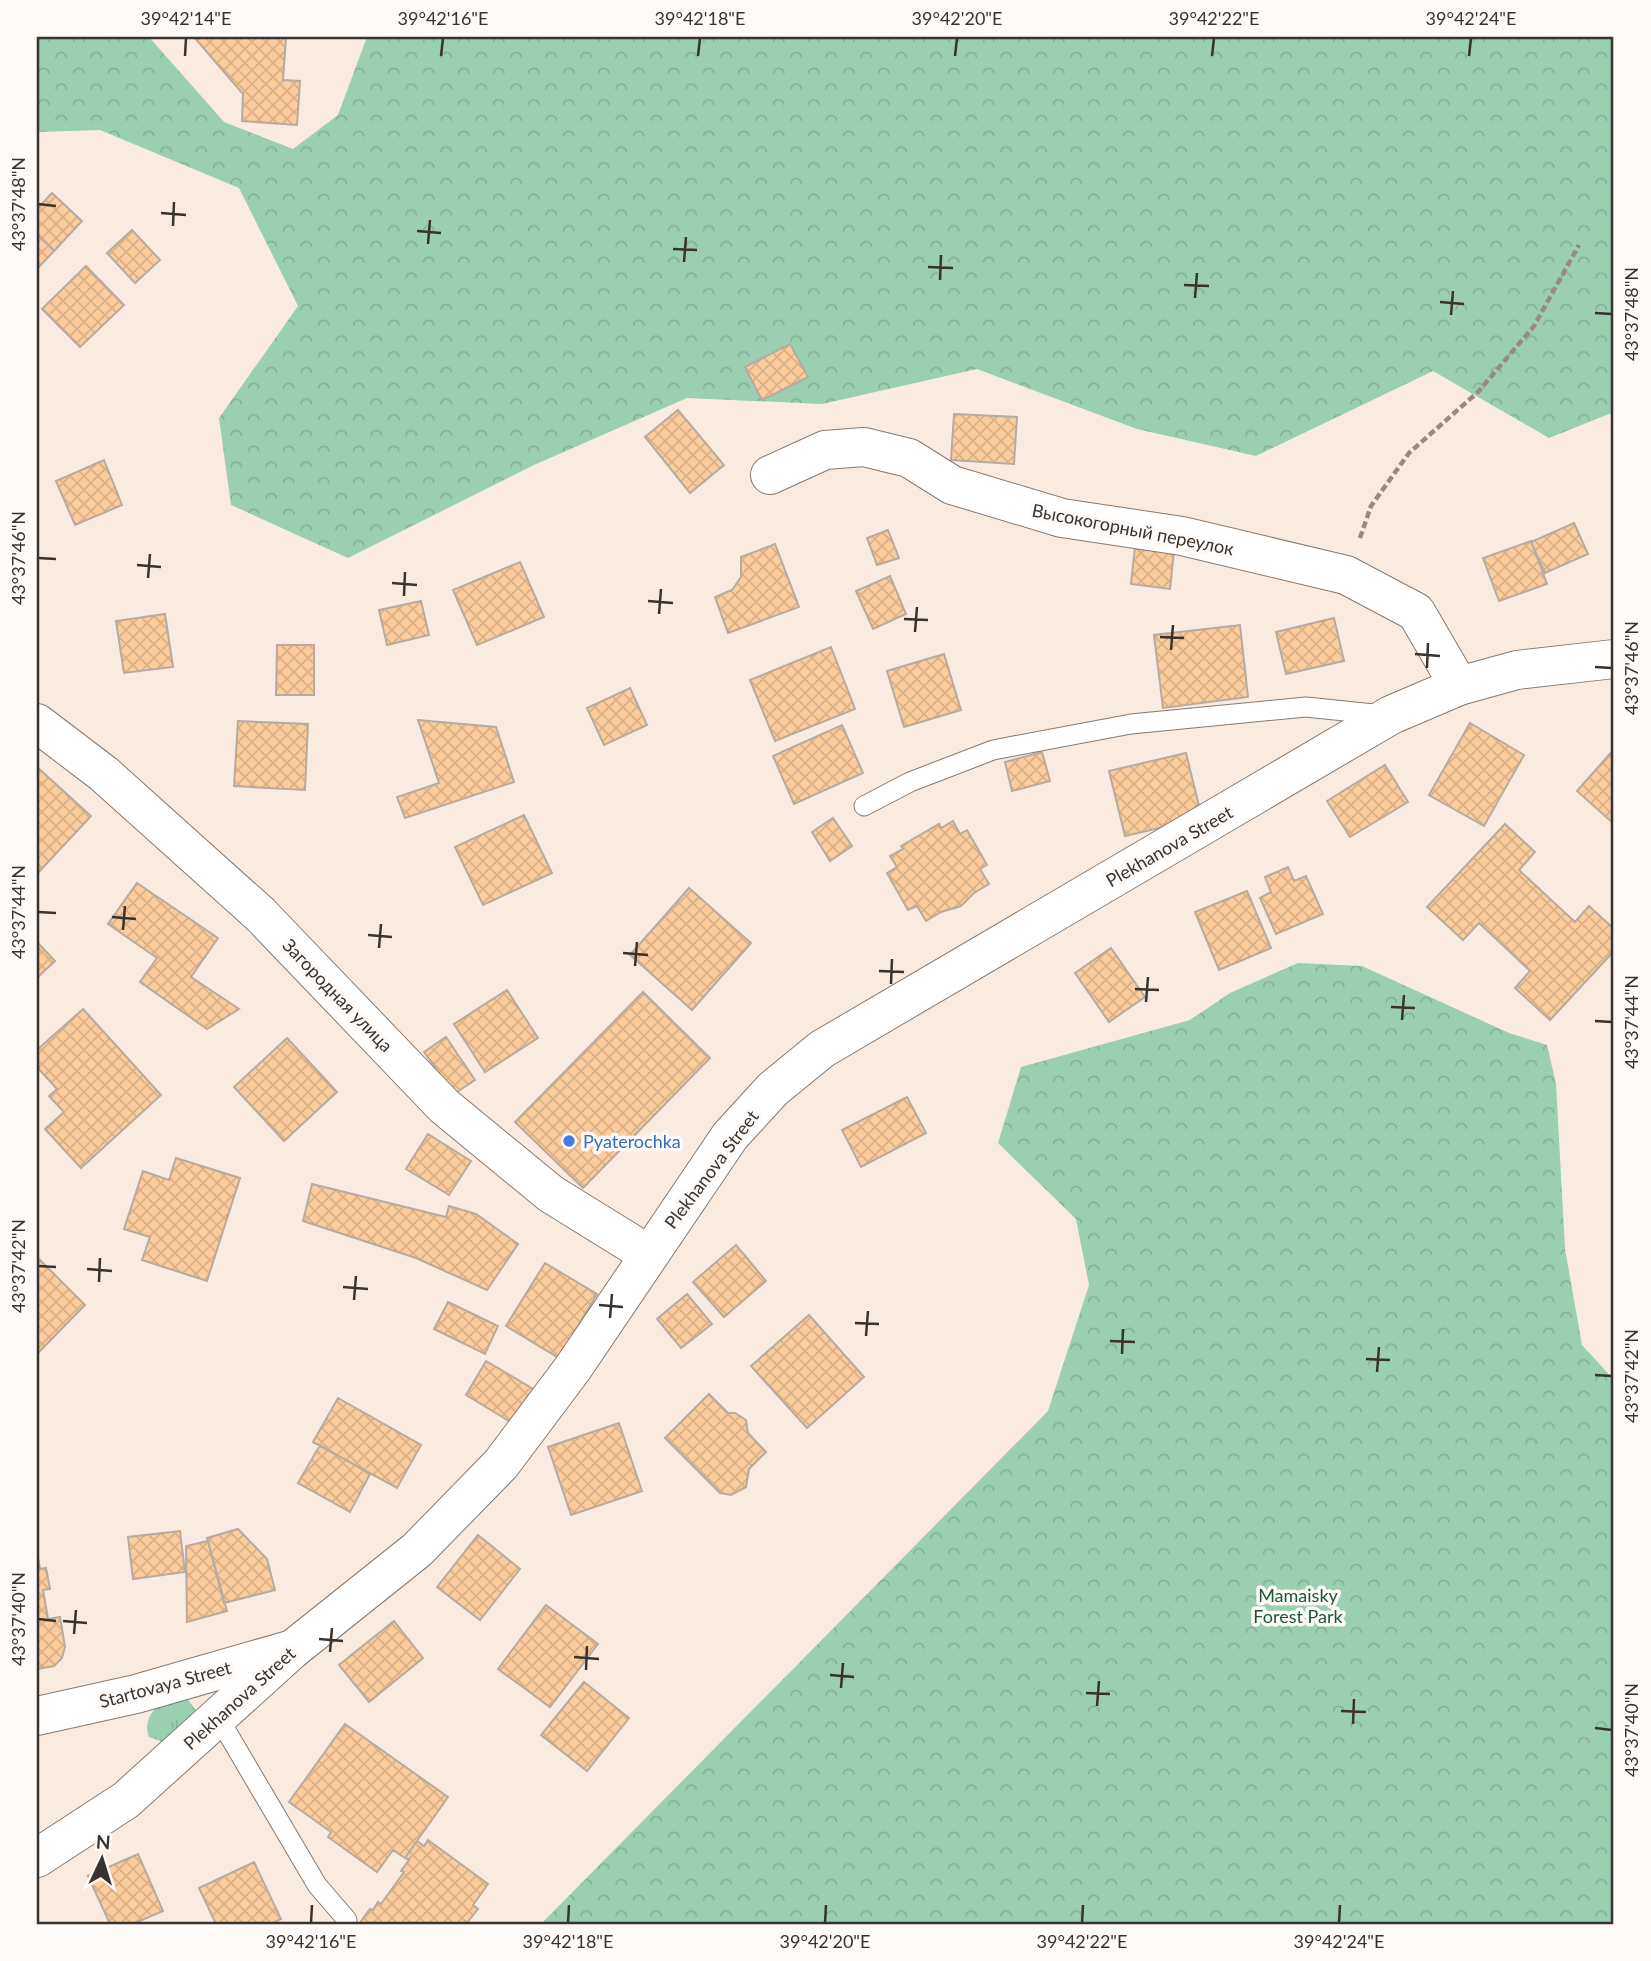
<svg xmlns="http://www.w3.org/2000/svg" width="1651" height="1961" viewBox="0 0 1651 1961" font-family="Lato,sans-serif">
<defs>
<pattern id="grass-tufts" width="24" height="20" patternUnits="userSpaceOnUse" patternTransform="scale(1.75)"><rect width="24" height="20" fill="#9acfb2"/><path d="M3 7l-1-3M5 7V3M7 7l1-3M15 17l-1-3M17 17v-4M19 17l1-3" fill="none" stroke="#85b299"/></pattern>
<pattern id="forest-crowns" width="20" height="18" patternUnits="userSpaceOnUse" patternTransform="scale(1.75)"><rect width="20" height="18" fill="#9acfb2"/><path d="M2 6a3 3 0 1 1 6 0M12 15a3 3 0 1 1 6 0" fill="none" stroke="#85b299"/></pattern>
<pattern id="building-cross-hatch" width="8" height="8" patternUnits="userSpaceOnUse" patternTransform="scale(1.75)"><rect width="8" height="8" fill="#fdcc9c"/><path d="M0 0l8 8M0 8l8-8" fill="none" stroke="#dab087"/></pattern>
</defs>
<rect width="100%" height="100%" fill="#f9ebdf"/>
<path fill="url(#grass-tufts)" d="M 179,1688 L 205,1722 L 163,1742 L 149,1737 C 141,1714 163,1701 179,1688 Z"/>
<path fill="url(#forest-crowns)" d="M 37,37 L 149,37 L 224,122 L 293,149 L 338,115 L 367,37 L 1614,37 L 1614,412 L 1549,438 L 1433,371 L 1256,456 L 1137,429 L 977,369 L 822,404 L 687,398 L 534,465 L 348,558 L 231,505 L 219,418 L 298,306 L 239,188 L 100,130 L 37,132 Z
M 1298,963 L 1362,966 L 1509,1033 L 1547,1045 L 1556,1084 L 1565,1249 L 1582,1345 L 1614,1380 L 1614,1924 L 541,1924 L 1048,1411 L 1089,1285 L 1076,1219 L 998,1143 L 1021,1067 L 1190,1020 L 1230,993 Z"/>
<path fill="url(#building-cross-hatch)" stroke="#b7ab9f" stroke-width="2" d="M 194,37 L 286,37 L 283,80 L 300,81 L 297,125 L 242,121 L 243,94 Z
M 52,193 L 82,221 L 54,251 L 37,234 L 37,209 Z
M 132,230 L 160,260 L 135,283 L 107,253 Z
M 37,234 L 54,251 L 37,269 Z
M 86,266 L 124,305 L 80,347 L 42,309 Z
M 790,344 L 808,377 L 762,400 L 745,367 Z
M 678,410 L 724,465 L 690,493 L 645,437 Z
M 954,414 L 1017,417 L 1014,464 L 951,460 Z
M 104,460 L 122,505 L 75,525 L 56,481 Z
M 1574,523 L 1588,554 L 1545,573 L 1531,542 Z
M 888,530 L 899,558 L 877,565 L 867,538 Z
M 1531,541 L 1547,584 L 1499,601 L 1483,558 Z
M 775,544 L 799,607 L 728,633 L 715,597 L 732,590 L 741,577 L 741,557 Z
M 1135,547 L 1174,551 L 1170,589 L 1131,584 Z
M 520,562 L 544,617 L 477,645 L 453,590 Z
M 890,576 L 906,614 L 873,629 L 856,591 Z
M 421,601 L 429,635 L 387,645 L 379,610 Z
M 165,614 L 173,667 L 124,673 L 116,621 Z
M 1334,618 L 1344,661 L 1286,674 L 1276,632 Z
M 1240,625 L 1248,697 L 1163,708 L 1154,635 Z
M 277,645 L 314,645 L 314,695 L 276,695 Z
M 831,647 L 855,709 L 775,741 L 750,680 Z
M 944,654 L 961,710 L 904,727 L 887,671 Z
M 630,688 L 647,725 L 604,745 L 587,708 Z
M 418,720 L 496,727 L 514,782 L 405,818 L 397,797 L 439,783 Z
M 238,721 L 308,724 L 305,790 L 234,786 Z
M 1470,723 L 1524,755 L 1484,826 L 1429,795 Z
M 842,725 L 863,773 L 794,804 L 773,756 Z
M 1614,749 L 1614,824 L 1577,791 Z
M 1042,752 L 1050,781 L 1012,791 L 1005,762 Z
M 1186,753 L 1202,818 L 1125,836 L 1109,771 Z
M 1385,765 L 1408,802 L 1350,837 L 1327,801 Z
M 37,767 L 91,816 L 37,874 Z
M 524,815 L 552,873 L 483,905 L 455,847 Z
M 833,818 L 852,846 L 830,861 L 812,832 Z
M 953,821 L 960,834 L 967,830 L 987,865 L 980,869 L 989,884 L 974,893 L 961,906 L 941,912 L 926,921 L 917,906 L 908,910 L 887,873 L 897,867 L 890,856 L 903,849 L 901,846 L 939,824 L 941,828 Z
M 1505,824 L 1535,852 L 1519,870 L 1575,922 L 1589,906 L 1614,929 L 1614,951 L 1550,1020 L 1515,988 L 1530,971 L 1479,923 L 1463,940 L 1427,907 Z
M 1288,867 L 1294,881 L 1306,876 L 1323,914 L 1276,934 L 1260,898 L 1271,892 L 1265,877 Z
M 137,883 L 218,938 L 191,977 L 239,1009 L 207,1029 L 140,982 L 157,958 L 108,924 Z
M 689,888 L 751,943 L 692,1010 L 630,955 Z
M 1247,891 L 1271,948 L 1219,970 L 1195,912 Z
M 37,942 L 55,961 L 37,978 Z
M 1111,948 L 1145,997 L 1109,1022 L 1075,973 Z
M 507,990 L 538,1038 L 485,1072 L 454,1024 Z
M 643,992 L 710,1058 L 583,1188 L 515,1122 Z
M 83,1009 L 161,1095 L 81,1168 L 45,1129 L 64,1112 L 49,1096 L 57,1089 L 37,1067 L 37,1050 Z
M 446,1037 L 475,1080 L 454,1094 L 424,1052 Z
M 287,1038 L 337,1092 L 284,1141 L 234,1087 Z
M 907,1097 L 926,1133 L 861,1167 L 842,1130 Z
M 428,1134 L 471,1161 L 449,1195 L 406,1169 Z
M 176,1158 L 240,1178 L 207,1281 L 142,1260 L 150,1237 L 124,1229 L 143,1171 L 169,1180 Z
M 312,1184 L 446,1217 L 449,1206 L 476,1214 L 518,1244 L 487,1290 L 416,1258 L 303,1221 Z
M 736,1245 L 766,1281 L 724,1317 L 693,1282 Z
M 37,1257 L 85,1305 L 37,1354 Z
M 545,1263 L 597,1294 L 559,1358 L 506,1326 Z
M 687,1294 L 712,1324 L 681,1348 L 657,1319 Z
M 448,1302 L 498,1326 L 485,1354 L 434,1329 Z
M 809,1315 L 864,1377 L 807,1428 L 751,1366 Z
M 486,1361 L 535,1390 L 514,1424 L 466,1395 Z
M 709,1394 L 728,1413 L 735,1413 L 746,1420 L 748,1433 L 766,1452 L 749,1469 L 746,1487 L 731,1495 L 720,1493 L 665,1438 Z
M 338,1398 L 421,1445 L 397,1488 L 313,1442 Z
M 619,1423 L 642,1491 L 571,1515 L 548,1447 Z
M 320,1445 L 370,1474 L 350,1512 L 298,1483 Z
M 238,1529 L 267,1559 L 275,1590 L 224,1603 L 207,1538 Z
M 180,1531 L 185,1572 L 133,1579 L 128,1537 Z
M 478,1535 L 520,1569 L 480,1620 L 437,1587 Z
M 208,1541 L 227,1611 L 187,1622 L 186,1546 Z
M 37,1552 L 40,1569 L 46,1568 L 50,1589 L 43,1590 L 48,1619 L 60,1617 L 65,1647 L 62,1658 L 54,1666 L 37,1669 Z
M 546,1605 L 598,1644 L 550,1707 L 498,1669 Z
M 394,1621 L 423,1658 L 369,1702 L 339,1665 Z
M 584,1682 L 629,1718 L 587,1771 L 541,1735 Z
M 345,1724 L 448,1797 L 405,1858 L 393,1850 L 377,1872 L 328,1837 L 331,1832 L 289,1802 Z
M 428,1840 L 488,1884 L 473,1905 L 478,1909 L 466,1924 L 359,1924 L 370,1909 L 373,1910 L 378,1902 L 381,1904 L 404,1872 L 401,1871 L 409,1860 L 405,1858 L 417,1841 L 424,1846 Z
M 138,1854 L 163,1911 L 133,1924 L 110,1924 L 88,1876 Z
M 254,1862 L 281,1919 L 271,1924 L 216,1924 L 199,1888 Z"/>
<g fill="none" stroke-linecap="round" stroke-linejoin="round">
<defs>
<path id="lane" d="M 864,806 L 910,782 L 993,750 L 1131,724 L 1306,707 L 1383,715
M 218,1717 L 317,1885 L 347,1920"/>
<path id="street" d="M 770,475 L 825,450 L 864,447 L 909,458 L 952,485 L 1062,518 L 1182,536 L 1346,575 L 1416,612 L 1459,686
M 37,723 L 104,774 L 260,914 L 444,1106 L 551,1194 L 648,1254
M 37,1716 L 136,1694 L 293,1649"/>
<path id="secondary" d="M 37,1858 L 126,1800 L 293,1649 L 417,1550 L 501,1464 L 573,1368 L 730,1136 L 773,1089 L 822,1049 L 1391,715 L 1459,686 L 1517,670 L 1614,659"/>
</defs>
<use href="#lane" stroke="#867a70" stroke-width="21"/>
<use href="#street" stroke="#867a70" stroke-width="40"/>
<use href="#secondary" stroke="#867a70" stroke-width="40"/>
<path stroke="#958b83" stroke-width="4.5" stroke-dasharray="7 3.5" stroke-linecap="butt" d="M 1360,538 L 1371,506 L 1409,453 L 1478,392 L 1534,326 L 1579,245"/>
<use href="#lane" stroke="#fff" stroke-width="19"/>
<use href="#street" stroke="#fff" stroke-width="38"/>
<use href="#secondary" stroke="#fff" stroke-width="38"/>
</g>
<path fill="none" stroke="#38332e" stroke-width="2.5" d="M 185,56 L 186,38M 441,56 L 443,38M 698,56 L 700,38M 955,56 L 957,38M 1212,56 L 1214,38M 1469,56 L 1471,38M 38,204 L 56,206M 161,213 L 186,215M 173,226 L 174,202M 417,231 L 441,233M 428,244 L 430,220M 673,249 L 697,250M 684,262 L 686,237M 928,267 L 953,268M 940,280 L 941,255M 1184,285 L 1209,286M 1195,298 L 1197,273M 1440,302 L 1464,304M 1595,313 L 1612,314M 1451,315 L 1453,291M 38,558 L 56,559M 137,565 L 161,567M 148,578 L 150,554M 392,583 L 417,585M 404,596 L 405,572M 648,601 L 673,603M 659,614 L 661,589M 904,619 L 928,620M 915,632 L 917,607M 1160,637 L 1184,638M 1171,650 L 1173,625M 1415,654 L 1440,656M 1595,667 L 1612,668M 1427,668 L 1428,643M 38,912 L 56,913M 112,917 L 136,919M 123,930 L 125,906M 368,935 L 392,937M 379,948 L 381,924M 623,953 L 648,955M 635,966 L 637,942M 879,971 L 904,972M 891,984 L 892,959M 1135,989 L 1159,990M 1146,1002 L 1148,977M 1391,1007 L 1415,1008M 1402,1020 L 1404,995M 1595,1021 L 1612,1022M 38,1266 L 56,1267M 87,1269 L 112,1271M 99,1282 L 100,1258M 343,1287 L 368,1289M 354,1300 L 356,1276M 599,1305 L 623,1307M 610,1318 L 612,1294M 855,1323 L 879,1324M 866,1336 L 868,1311M 1110,1341 L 1135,1342M 1122,1354 L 1123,1329M 1366,1359 L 1390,1360M 1377,1372 L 1379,1347M 1595,1375 L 1612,1376M 38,1619 L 56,1621M 63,1621 L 87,1623M 74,1634 L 76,1610M 319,1639 L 343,1641M 330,1652 L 332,1628M 574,1657 L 599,1659M 586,1670 L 587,1646M 830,1675 L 854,1677M 841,1688 L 843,1663M 1086,1693 L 1110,1694M 1097,1706 L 1099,1681M 1341,1711 L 1366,1712M 1353,1724 L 1354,1699M 1595,1728 L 1612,1730M 311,1923 L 312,1905M 568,1923 L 569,1905M 825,1923 L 826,1905M 1082,1923 L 1083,1905M 1339,1923 L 1340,1905"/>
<circle fill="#3f7fe0" stroke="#fdfaf8" stroke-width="2.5" cx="569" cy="1141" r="7"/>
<g text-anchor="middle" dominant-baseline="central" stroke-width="7" stroke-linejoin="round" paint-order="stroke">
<g font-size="18" fill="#38332e" stroke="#fdfaf8">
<text transform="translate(1133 529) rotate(11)">Высокогорный переулок</text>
<text transform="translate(1169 846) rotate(-30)">Plekhanova Street</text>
<text transform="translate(338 995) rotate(46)">Загородная улица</text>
<text transform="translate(711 1169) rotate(-53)">Plekhanova Street</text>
<text transform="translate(165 1684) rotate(-15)">Startovaya Street</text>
<text transform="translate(239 1698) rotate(-42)">Plekhanova Street</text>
</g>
<g font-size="18" fill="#366cbe" stroke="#fdfaf8" text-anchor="start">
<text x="583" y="1141">Pyaterochka</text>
</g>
<g font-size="18" fill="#17583c" stroke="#fdfaf8">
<text x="1298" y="1595">Mamaisky<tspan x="1298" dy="21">Forest Park</tspan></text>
</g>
</g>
<rect width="1651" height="1961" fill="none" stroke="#fdfaf8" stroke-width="77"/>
<g transform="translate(102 1859) rotate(4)" stroke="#fdfaf8" stroke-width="5" paint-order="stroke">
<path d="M0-5L12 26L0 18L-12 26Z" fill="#38332e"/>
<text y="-10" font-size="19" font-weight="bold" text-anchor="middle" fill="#38332e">N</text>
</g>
<rect x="38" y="38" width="1574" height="1885" fill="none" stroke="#38332e" stroke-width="2.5"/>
<g font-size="18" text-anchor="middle" fill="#38332e">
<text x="186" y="25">39°42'14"E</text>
<text x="443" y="25">39°42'16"E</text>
<text x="700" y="25">39°42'18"E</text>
<text x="957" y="25">39°42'20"E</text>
<text x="1214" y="25">39°42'22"E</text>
<text x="1471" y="25">39°42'24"E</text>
<text transform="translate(19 204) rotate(-90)" y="6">43°37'48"N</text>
<text transform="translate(1632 314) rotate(-90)" y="6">43°37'48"N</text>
<text transform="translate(19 558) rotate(-90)" y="6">43°37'46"N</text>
<text transform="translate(1632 668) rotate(-90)" y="6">43°37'46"N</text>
<text transform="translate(19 912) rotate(-90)" y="6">43°37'44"N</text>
<text transform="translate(1632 1022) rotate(-90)" y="6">43°37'44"N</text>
<text transform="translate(19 1266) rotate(-90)" y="6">43°37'42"N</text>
<text transform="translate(1632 1376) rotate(-90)" y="6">43°37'42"N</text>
<text transform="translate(19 1619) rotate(-90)" y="6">43°37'40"N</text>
<text transform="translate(1632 1730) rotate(-90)" y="6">43°37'40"N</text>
<text x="311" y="1948">39°42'16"E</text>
<text x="568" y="1948">39°42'18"E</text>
<text x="825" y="1948">39°42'20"E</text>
<text x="1082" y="1948">39°42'22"E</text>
<text x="1339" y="1948">39°42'24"E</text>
</g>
</svg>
